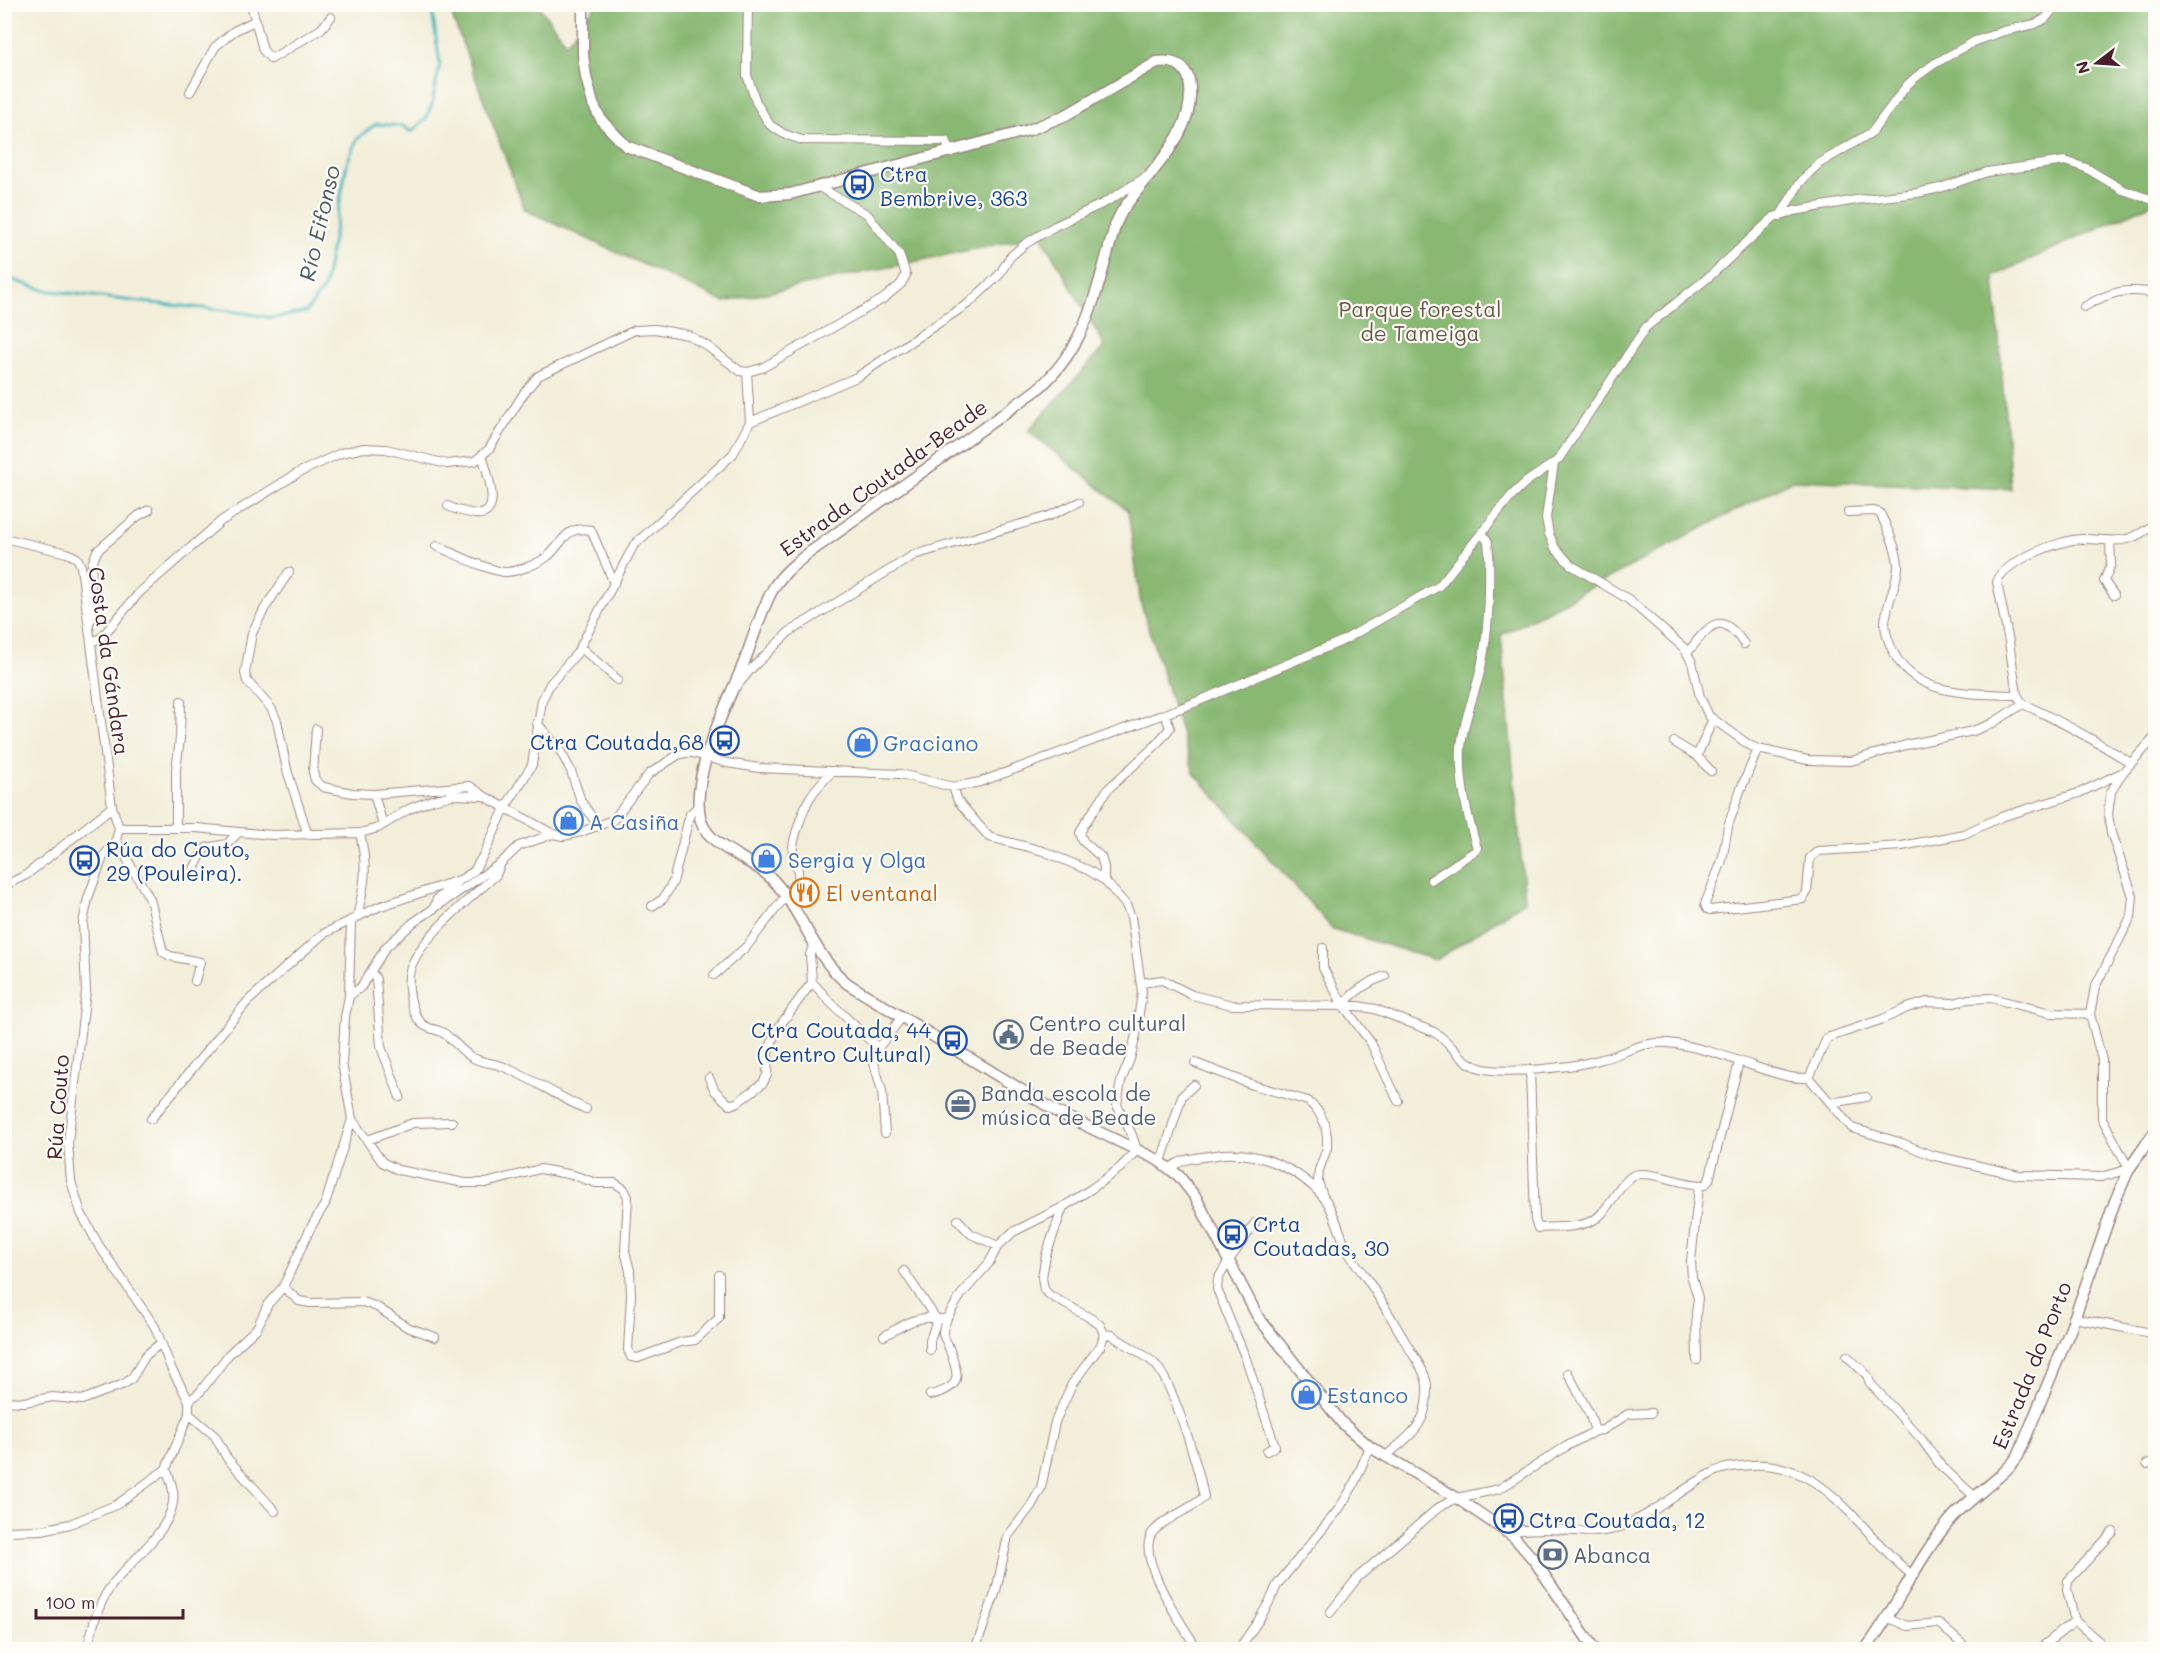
<svg xmlns="http://www.w3.org/2000/svg" width="2160" height="1654" viewBox="0 0 2160 1654" font-family="Mali,sans-serif">
<rect width="100%" height="100%" fill="#fdfcf7"/>
<filter id="ink" filterUnits="userSpaceOnUse"><feTurbulence type="fractalNoise" baseFrequency=".0167" numOctaves="2"/><feDisplacementMap in="SourceGraphic" scale="12" xChannelSelector="R" yChannelSelector="G"/><feConvolveMatrix kernelMatrix="1 2 1 2 8 2 1 2 1" color-interpolation-filters="sRGB"/></filter>
<filter id="wash" filterUnits="userSpaceOnUse"><feTurbulence type="fractalNoise" baseFrequency=".008" numOctaves="4" result="noise"/><feDisplacementMap in="SourceGraphic" scale="24" xChannelSelector="R" yChannelSelector="G"/><feGaussianBlur stdDeviation="1.35" result="paint"/><feColorMatrix in="noise" values="0 0 0 0 0 0 0 0 0 0 0 0 0 0 0 0 0 1.4 0 .05"/><feComposite in="paint" operator="in"/></filter>
<g filter="url(#wash)">
<rect width="100%" height="100%" fill="#f2eed9"/>
<path fill="#88b872" stroke="#696c4e" stroke-width="1.5" d="M 597,4 L 2155,5 L 2155,202 L 1994,276 L 2011,489 L 1793,480 L 1501,635 L 1525,901 L 1436,960 L 1333,929 L 1194,773 L 1141,604 L 1128,511 L 1028,431 L 1105,346 L 1041,235 L 724,302 L 525,210 L 448,5 L 538,5 L 566,43 Z"/>
<g fill="none" stroke-linecap="round" stroke-linejoin="round">
<path stroke="#44b4ba" stroke-width="3" d="M 4,277 L 44,290 L 141,302 L 232,311 L 273,318 L 306,312 L 324,288 L 347,163 L 357,139 L 376,124 L 403,126 L 411,132 L 426,119 L 432,104 L 440,64 L 431,4"/>
</g>
</g>
<g filter="url(#ink)">
<g fill="none" stroke-linecap="round" stroke-linejoin="round">
<defs>
<path id="minor" d="M 251,4 L 263,50 L 271,59 L 321,29 L 331,17
M 748,4 L 747,75 L 756,102 L 770,125 L 784,134 L 802,140 L 946,141 L 950,153
M 190,92 L 215,47 L 234,31 L 256,20
M 1780,216 L 1799,184 L 1811,171 L 1820,163 L 1872,132 L 1907,85 L 1916,77 L 1934,64 L 1975,41 L 2004,31 L 2035,24 L 2045,19 L 2057,4
M 2084,307 C 2111,291 2125,288 2156,293
M 750,422 L 857,377 L 969,303 L 999,275 L 1010,257 L 1025,244 L 1055,226 L 1106,202 L 1146,177
M 1554,463 L 1546,518 L 1549,534 L 1555,548 L 1571,565 L 1628,599 L 1684,648 L 1692,662 L 1700,697 L 1709,716 L 1749,745 L 1758,749 L 1808,760 L 1851,761 L 1906,745 L 1973,731 L 1991,724 L 2023,704
M 448,506 C 457,511 465,512 475,514 C 505,518 486,469 482,455
M 1848,512 L 1874,511 L 1880,513 C 1887,528 1897,548 1898,565 C 1899,579 1886,604 1885,623 C 1885,635 1890,646 1896,657 C 1921,698 1975,693 2017,695
M 4,538 L 67,553 L 77,558 L 81,566 L 112,807
M 2110,541 L 2111,564 L 2104,581 L 2114,595
M 436,546 C 452,552 492,573 507,572 C 519,571 537,564 547,557 C 564,543 564,525 591,530 L 614,583
M 289,572 L 265,608 L 252,633 L 245,673 L 247,681 L 271,708 L 277,721 L 287,770 L 308,835
M 89,623 L 94,615 L 91,587 L 92,564 L 97,551 L 138,516 L 149,510
M 91,642 L 101,638 L 139,593 L 221,521 L 298,473 L 341,453 L 364,448 L 386,449 L 447,464 L 475,461 L 489,449 L 524,393 L 538,376 L 635,330 L 655,329 L 688,335 L 707,346 L 740,371 L 747,372 L 762,368 L 883,299 L 901,284 L 906,275 L 899,254 L 867,214 L 819,187
M 580,647 L 618,680
M 1687,653 C 1709,627 1719,607 1744,644
M 737,686 L 751,669 L 789,632 L 914,555 L 1049,516 L 1079,502
M 537,723 L 561,752 L 571,771 L 581,801 L 599,827
M 316,729 L 313,772 L 315,780 L 323,787 L 352,793 L 374,794 L 470,786 L 484,796
M 1674,742 L 1697,756 L 1711,771
M 1758,749 L 1740,791 L 1728,826 L 1722,861 L 1705,904 L 1707,909 L 1710,910 L 1803,899 L 1807,892 L 1810,858 L 1818,851 L 1902,846 L 1964,834 L 2001,817 L 2079,793 L 2123,772
M 1697,756 L 1713,719
M 2131,763 C 2096,741 2061,721 2023,704 L 2017,695 L 2009,642 L 1997,582 C 2004,561 2060,540 2081,539 C 2097,538 2111,543 2127,539 C 2137,537 2148,529 2156,523
M 374,794 L 383,825
M 119,828 L 196,828 L 272,835 L 360,833 L 378,828 L 409,809 L 432,800 L 453,795 L 484,796 L 553,834 L 563,836 L 581,832 L 613,820 L 649,774 L 678,755 L 689,752 L 727,763 L 759,768 L 900,774 L 953,787 L 980,782 L 1189,705 L 1342,641 L 1439,586 L 1511,496 L 1526,482 L 1558,460 L 1646,327 L 1710,276 L 1774,217 L 1794,211 L 1856,200 L 1917,193 L 1940,188 L 1987,172 L 2065,161 L 2086,168 L 2123,190 L 2156,201
M 176,828 L 176,770 L 180,738 L 181,701
M 116,840 L 150,899 L 163,952 L 170,956 L 200,962 L 195,981
M 501,863 L 496,875 C 471,898 419,938 410,970 C 406,986 411,1011 421,1023 C 427,1029 435,1029 442,1032 C 452,1038 460,1050 470,1056 C 481,1064 493,1062 504,1067 C 533,1079 558,1097 586,1109
M 190,877 L 202,853 L 206,848 L 227,844 L 238,833
M 1104,880 L 1104,867 L 1101,857 L 1083,841 L 1080,833 L 1084,825 L 1108,789 L 1155,746 L 1170,728 L 1165,714
M 1431,880 L 1475,851 L 1477,848 C 1467,816 1459,781 1461,748 C 1463,721 1474,697 1480,672 C 1489,633 1490,592 1489,553 L 1488,542 L 1482,532
M 4,886 L 26,875 L 112,807 L 119,828 L 116,840 L 103,857 L 88,898 L 83,923 L 86,991 L 68,1143 L 71,1181 L 81,1213 L 98,1244 L 155,1327 L 171,1368 L 189,1401
M 652,906 L 663,899 L 673,882 L 690,814 L 699,806
M 434,908 L 437,899 L 459,881
M 357,917 C 365,883 368,869 360,833
M 351,920 L 349,996 L 345,1017 L 342,1063 L 352,1119 L 382,1162 L 398,1170 L 465,1183 L 486,1183 L 540,1169 L 573,1175 L 596,1183 L 615,1183 L 624,1189 L 628,1197 L 625,1251 L 630,1271 L 631,1296 L 628,1350 L 631,1357 L 638,1358 L 681,1342 L 695,1340 L 719,1318 L 719,1275
M 1323,948 L 1323,968 L 1343,1005 L 1371,1043 L 1398,1101
M 371,971 L 376,979 L 381,1047 L 400,1097
M 714,975 L 747,946 L 798,880 C 800,869 795,863 793,853 C 792,845 795,837 797,830 C 806,801 810,793 833,771
M 812,982 L 832,1004 L 878,1048 L 874,1063 L 882,1091 L 885,1133
M 1141,983 L 1162,980 L 1192,995 L 1232,1005 L 1358,1006 L 1375,1009 L 1434,1032 C 1452,1042 1459,1062 1480,1068 C 1505,1075 1576,1067 1602,1059 C 1626,1053 1642,1041 1668,1043 C 1698,1046 1728,1057 1756,1067 C 1775,1073 1789,1079 1809,1078
M 349,996 L 361,987 L 386,947 L 414,922 L 501,863 L 519,846 L 553,834
M 1343,1005 C 1355,990 1368,982 1385,976
M 878,1048 L 902,1017
M 1195,1063 L 1253,1085 L 1308,1101 L 1318,1111 L 1325,1124 L 1327,1137 L 1327,1148 L 1319,1170 L 1318,1182 L 1323,1196
M 1530,1069 L 1535,1220 L 1538,1228 C 1555,1227 1577,1228 1592,1221 C 1601,1217 1606,1208 1611,1201 C 1617,1193 1624,1181 1632,1176 C 1647,1168 1687,1187 1705,1185 L 1709,1180 L 1739,1062
M 709,1078 L 715,1091 L 730,1105 L 738,1102 L 763,1083 L 767,1075 L 768,1053 L 776,1031 L 812,982 L 810,954 L 814,944
M 1809,1078 L 1852,1128 L 1902,1143 L 1931,1155 L 2019,1175 L 2101,1177 L 2129,1169 L 2102,1118 L 2102,1060 L 2090,1014 L 2095,987 L 2131,917 L 2133,896 L 2111,833 L 2108,814 L 2111,792 L 2123,772 L 2156,736
M 1809,1078 L 1827,1038 L 1883,1019 L 1907,1008 L 1927,1002 L 1954,1003 L 1968,999 L 1991,998 L 2051,1013 L 2090,1014
M 1831,1103 L 1866,1097
M 151,1119 L 247,1002 L 323,934 L 378,907 L 462,879 L 474,871 L 485,852 L 505,808 L 532,765 L 542,700 L 550,684 L 577,653 L 634,545 L 733,454 L 750,422 L 747,372
M 368,1140 L 413,1123 L 452,1122
M 1161,1162 L 1182,1096 L 1194,1085
M 1170,1169 C 1181,1157 1201,1158 1216,1155 C 1256,1149 1299,1168 1325,1199 C 1336,1214 1339,1233 1347,1249 C 1350,1257 1357,1264 1362,1272 C 1378,1294 1391,1318 1405,1341 C 1412,1354 1426,1371 1427,1386 C 1428,1425 1413,1433 1386,1456
M 958,1220 L 971,1234 L 998,1246
M 1255,1223 L 1228,1262 L 1218,1279 L 1217,1289 L 1246,1359 L 1275,1446 L 1267,1451
M 904,1271 L 937,1320 L 930,1340 L 930,1350
M 283,1287 L 299,1301 L 310,1303 L 363,1302 L 377,1307 L 407,1327 L 435,1337
M 2074,1318 L 2156,1334
M 1104,1334 L 1112,1335 C 1125,1345 1142,1352 1154,1363 C 1173,1381 1199,1470 1204,1497 C 1189,1511 1167,1516 1153,1532 C 1133,1556 1184,1627 1198,1650
M 884,1336 C 896,1330 912,1318 927,1318 C 935,1317 936,1321 947,1318 L 961,1295 L 989,1263 L 998,1246 L 1013,1232 L 1063,1207 L 1091,1189 L 1120,1168 L 1137,1150 L 1132,1135 L 1117,1105 L 1121,1081 L 1130,1059 L 1136,1035 L 1142,992 L 1131,917 L 1126,905 L 1104,880 L 1088,870 L 1043,851 L 989,837 L 958,801 L 953,787
M 1847,1356 L 1867,1375 L 1870,1383 L 1922,1440 L 1941,1466 L 1974,1496
M 1697,1360 L 1696,1314 L 1698,1298 L 1692,1278 L 1691,1261 L 1699,1186
M 930,1395 C 966,1387 958,1374 948,1345 C 946,1341 943,1336 943,1332 C 943,1327 946,1322 947,1318
M 4,1401 L 24,1402 L 53,1397 L 82,1400 L 124,1384 L 132,1378 L 146,1355 L 161,1343
M 189,1414 L 215,1436 L 227,1458 L 275,1511
M 1595,1431 L 1603,1430 L 1628,1414 L 1651,1413
M 2147,1464 L 2156,1461
M 4,1531 L 42,1530 L 70,1524 L 118,1504 L 166,1469 L 189,1414 L 189,1401 L 200,1392 L 229,1354 L 257,1328 L 268,1304 L 283,1287 L 311,1227 L 325,1204 L 352,1119
M 1508,1532 C 1520,1530 1532,1529 1544,1529 C 1569,1529 1593,1536 1617,1528 C 1653,1516 1682,1488 1716,1471 C 1727,1466 1739,1466 1752,1465 C 1827,1461 1860,1534 1912,1575
M 1330,1613 L 1358,1577 L 1438,1508 L 1457,1498 L 1499,1489 L 1567,1446 L 1595,1431 L 1590,1415 L 1568,1373
M 1886,1617 L 1907,1626 L 1938,1623 L 1969,1650
M 87,1650 C 92,1629 97,1607 109,1589 C 127,1562 179,1527 173,1491 C 172,1484 169,1476 166,1469
M 975,1650 L 996,1591 L 1008,1536 L 1031,1506 L 1041,1488 L 1055,1422 L 1072,1384 L 1101,1345 L 1104,1334 L 1100,1325 L 1092,1319 L 1051,1296 L 1044,1290 L 1042,1277 L 1046,1255 L 1063,1207
M 1238,1650 C 1253,1629 1268,1608 1277,1585 L 1339,1509 L 1353,1486 L 1370,1447
M 2038,1650 L 2075,1621
M 2109,1650 L 2075,1621 L 2067,1590 L 2068,1581 L 2113,1532"/>
<path id="tertiary" d="M 583,4 L 583,55 L 586,77 L 593,104 L 602,121 L 626,146 L 760,196 L 790,194 L 1029,130 L 1066,115 L 1157,62 C 1171,60 1185,64 1189,80 C 1199,132 1148,172 1122,211 L 1116,223 C 1097,286 1088,349 1034,392 L 806,555 C 794,565 782,574 774,587 C 761,610 754,636 745,660 C 729,701 688,777 701,821 C 710,848 750,858 770,877 C 802,908 812,956 848,984 L 1059,1113 L 1158,1160 L 1179,1176 L 1196,1198 L 1258,1317 L 1342,1423 L 1370,1447 L 1457,1498 L 1514,1537 L 1534,1560 L 1595,1650
M 1865,1650 C 1897,1608 1917,1559 1951,1519 C 1971,1496 2000,1481 2018,1456 L 2071,1328 L 2115,1201 L 2129,1169 L 2156,1130"/>
</defs>
<use href="#minor" stroke="#9e8682" stroke-width="10"/>
<use href="#tertiary" stroke="#9e8682" stroke-width="13"/>
<use href="#minor" stroke="#fff" stroke-width="8"/>
<use href="#tertiary" stroke="#fff" stroke-width="10"/>
</g>
</g>
<defs>
<symbol id="bus-ring" viewBox="-11 -11 22 22"><circle r="9.5" fill="#fdfcf7" stroke="#1a4fb4" stroke-width="1.5"/><path d="M-5-6H5V4H4V6H2V4H-2V6H-4V4H-5ZM-3.5-4V0h7V-4ZM-3.5 1.2v1.5H-2V1.2ZM2 1.2v1.5H3.5V1.2Z" fill="#1a4fb4"/></symbol>
<symbol id="shop-ring" viewBox="-11 -11 22 22"><circle r="9.5" fill="#fdfcf7" stroke="#3f7fe0" stroke-width="1.5"/><path d="M-5-2.5h2.3a2.7 3.5 0 0 1 5.4 0H5L5.5 6h-11ZM-1.5-2.5h3a1.5 2.3 0 0 0-3 0Z" fill="#3f7fe0"/></symbol>
<symbol id="restaurant-ring" viewBox="-11 -11 22 22"><circle r="9.5" fill="#fdfcf7" stroke="#e8710a" stroke-width="1.5"/><path d="M-5-6h1v4h1v-4h1v4h1v-4h1v5L-1.5 .5V6h-2V.5L-5-1ZM5-6V6H3V1.5H1.5Q1.5-4 5-6Z" fill="#e8710a"/></symbol>
<symbol id="civic-ring" viewBox="-11 -11 22 22"><circle r="9.5" fill="#fdfcf7" stroke="#5c6f8a" stroke-width="1.5"/><path d="M-.6-6.5H3V-4.5H.6V-3L4-1V1h2V6H-6V1h2V-1L-.6-3ZM-1.2 2.5V6h2.4V2.5Z" fill="#5c6f8a"/></symbol>
<symbol id="office-ring" viewBox="-11 -11 22 22"><circle r="9.5" fill="#fdfcf7" stroke="#5c6f8a" stroke-width="1.5"/><path d="M-6-3h4V-5.5h4V-3h4V5H-6ZM-1-4.5V-3h2v-1.5ZM-6 0V1H6V0Z" fill="#5c6f8a"/></symbol>
<symbol id="bank-ring" viewBox="-11 -11 22 22"><circle r="9.5" fill="#fdfcf7" stroke="#5c6f8a" stroke-width="1.5"/><path d="M-6-4H6V4H-6ZM0-2.3a2.3 2.3 0 1 0 0 4.6a2.3 2.3 0 1 0 0-4.6Z" fill="#5c6f8a"/></symbol>
</defs>
<g fill-rule="evenodd">
<use href="#bus-ring" x="842" y="168" width="33" height="33"/>
<use href="#bus-ring" x="708" y="724" width="33" height="33"/>
<use href="#shop-ring" x="846" y="726" width="33" height="33"/>
<use href="#shop-ring" x="552" y="804" width="33" height="33"/>
<use href="#shop-ring" x="750" y="842" width="33" height="33"/>
<use href="#bus-ring" x="68" y="844" width="33" height="33"/>
<use href="#restaurant-ring" x="788" y="876" width="33" height="33"/>
<use href="#civic-ring" x="992" y="1018" width="33" height="33"/>
<use href="#bus-ring" x="936" y="1024" width="33" height="33"/>
<use href="#office-ring" x="944" y="1088" width="33" height="33"/>
<use href="#bus-ring" x="1216" y="1218" width="33" height="33"/>
<use href="#shop-ring" x="1290" y="1378" width="33" height="33"/>
<use href="#bus-ring" x="1492" y="1502" width="33" height="33"/>
<use href="#bank-ring" x="1536" y="1538" width="33" height="33"/>
</g>
<g text-anchor="middle" dominant-baseline="central" stroke-width="4.5" stroke-linejoin="round" paint-order="stroke">
<g font-size="21" fill="#164399" stroke="#fdfcf7" text-anchor="start">
<text x="880" y="173">Ctra<tspan x="880" dy="24">Bembrive, 363</tspan></text>
<text x="704" y="741" text-anchor="end">Ctra Coutada,68</text>
<text x="106" y="848">Rúa do Couto,<tspan x="106" dy="24">29 (Pouleira).</tspan></text>
<text x="931" y="1029" text-anchor="end">Ctra Coutada, 44<tspan x="931" dy="24">(Centro Cultural)</tspan></text>
<text x="1253" y="1223">Crta<tspan x="1253" dy="24">Coutadas, 30</tspan></text>
<text x="1529" y="1519">Ctra Coutada, 12</text>
</g>
<g font-size="21" fill="#675646" stroke="#fdfcf7">
<text x="1420" y="308">Parque forestal<tspan x="1420" dy="24">de Tameiga</tspan></text>
</g>
<g font-size="21" fill="#4a1f2b" stroke="#fdfcf7">
<text transform="translate(883 477) rotate(-36)">Estrada Coutada-Beade</text>
<text transform="translate(110 661) rotate(82)">Costa da Gándara</text>
<text transform="translate(57 1107) rotate(-86)">Rúa Couto</text>
<text transform="translate(2031 1365) rotate(-68)">Estrada do Porto</text>
</g>
<g font-size="21" fill="#366cbe" stroke="#fdfcf7" text-anchor="start">
<text x="883" y="742">Graciano</text>
<text x="589" y="821">A Casiña</text>
<text x="788" y="859">Sergia y Olga</text>
<text x="1327" y="1394">Estanco</text>
</g>
<g font-size="21" fill="#c56008" stroke="#fdfcf7" text-anchor="start">
<text x="826" y="892">El ventanal</text>
</g>
<g font-size="21" fill="#4e5e75" stroke="#fdfcf7" text-anchor="start">
<text x="1029" y="1022">Centro cultural<tspan x="1029" dy="24">de Beade</tspan></text>
<text x="981" y="1092">Banda escola de<tspan x="981" dy="24">música de Beade</tspan></text>
<text x="1573" y="1554">Abanca</text>
</g>
<g font-size="22" font-style="italic" fill="#485b64" stroke="#fdfcf7">
<text transform="translate(319 223) rotate(-77)">Río Eifonso</text>
</g>
</g>
<rect width="2160" height="1654" fill="none" stroke="#fdfcf7" stroke-width="24"/>
<g transform="translate(2097 63) rotate(253)" stroke="#fdfcf7" stroke-width="4.5" paint-order="stroke">
<path d="M0-4.5L10 22L0 15L-10 22Z" fill="#4a1f2b"/>
<text y="-9" font-size="16" font-weight="bold" text-anchor="middle" fill="#4a1f2b">N</text>
</g>
<path d="M36 1609v9h147v-9" fill="none" stroke="#4a1f2b" stroke-width="3"/>
<text x="45" y="1609" font-size="18" fill="#4a1f2b" stroke="#fdfcf7" stroke-width="4.5" paint-order="stroke">100 m</text>
</svg>
